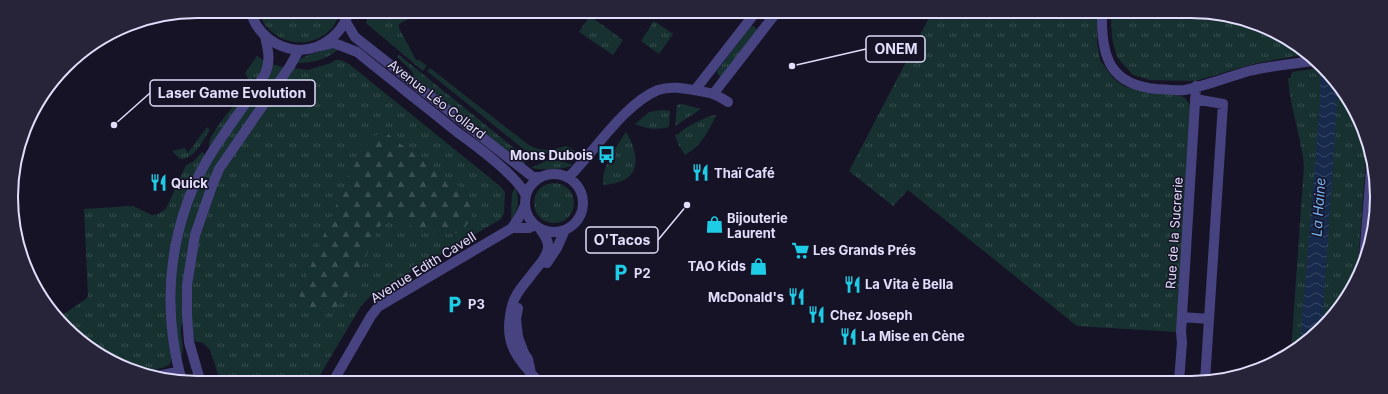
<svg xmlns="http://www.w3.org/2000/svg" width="1388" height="394" viewBox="0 0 1388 394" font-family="Inter,sans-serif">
<defs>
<pattern id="grass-tufts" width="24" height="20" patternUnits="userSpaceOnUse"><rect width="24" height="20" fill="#173130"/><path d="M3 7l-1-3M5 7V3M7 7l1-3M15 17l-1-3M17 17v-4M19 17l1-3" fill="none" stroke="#384e4f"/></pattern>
<pattern id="forest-firs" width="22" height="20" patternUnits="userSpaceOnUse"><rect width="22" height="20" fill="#173130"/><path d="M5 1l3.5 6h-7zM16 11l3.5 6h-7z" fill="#384e4f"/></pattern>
<pattern id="water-waves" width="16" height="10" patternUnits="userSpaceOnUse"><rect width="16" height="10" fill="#172a4c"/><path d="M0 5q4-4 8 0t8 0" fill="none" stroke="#384867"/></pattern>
</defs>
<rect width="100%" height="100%" fill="#171327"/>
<path fill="url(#grass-tufts)" d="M 258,11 L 340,11 C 338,19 334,27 328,32 C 303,53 267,40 258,11 Z
M 369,12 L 422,12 L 399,24 L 399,28 L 416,60 L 419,60 L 427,66 L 423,71 L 366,23 Z
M 931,14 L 1097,14 L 1097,41 L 1100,60 L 1113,78 L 1125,87 L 1176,94 L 1185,98 L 1190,105 L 1177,332 L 1077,326 L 908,190 L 893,206 L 849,171 Z
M 1111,14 L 1227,15 L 1294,42 L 1306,54 L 1253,64 L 1195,81 L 1150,80 L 1133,75 L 1117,57 L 1112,38 Z
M 590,16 L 623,40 L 613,55 L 579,32 Z
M 654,21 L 673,34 L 659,54 L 641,41 Z
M 753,26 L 758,30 L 721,77 L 717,73 L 717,71 L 750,27 Z
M 334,48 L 340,48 C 328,59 313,63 296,63 C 302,55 324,50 334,48 Z
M 399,55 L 525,157 L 526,159 L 524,165 L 415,78 L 411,70 L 397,57 Z
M 257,56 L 265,61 L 259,77 L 250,80 L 248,79 L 245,73 Z
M 335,60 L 341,60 L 349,64 L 500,186 L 505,192 L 504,213 L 501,219 L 372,295 L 361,306 L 317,380 L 220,380 L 210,350 L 203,343 L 194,341 L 191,315 L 190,282 L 198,237 L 222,170 L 292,68 L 308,70 L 331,63 Z
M 272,64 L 285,68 L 207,189 L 184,319 C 183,322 181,326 181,329 C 180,340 186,349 180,359 L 176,338 L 175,267 L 185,218 L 204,171 Z
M 430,68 L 530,146 C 544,152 552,150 566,146 L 580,153 L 577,157 C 569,155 560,152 551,153 C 544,154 538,157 532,156 L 427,71 Z
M 1320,68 L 1346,93 L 1367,145 L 1357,276 L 1352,290 L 1314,337 L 1291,352 L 1304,165 C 1301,136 1290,108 1288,78 L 1291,78 L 1292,72 Z
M 241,100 L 242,100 L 209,149 C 209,146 209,143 210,140 C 214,130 232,105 241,100 Z
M 682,104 L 701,109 L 675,126 L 677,105 Z
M 663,110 L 670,111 L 669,127 C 657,130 646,129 635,124 L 649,112 Z
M 716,115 C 709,130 701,147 685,155 L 678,144 L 675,135 L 679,134 L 680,132 C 690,125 704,117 716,115 Z
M 207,127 L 210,130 C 203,140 194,160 180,159 L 172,151 L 185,148 L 188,153 Z
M 626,132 C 633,143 640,161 632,173 C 626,182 613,184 603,185 C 601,167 617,146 626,132 Z
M 202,152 L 204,153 L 204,157 L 172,249 L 172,358 L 170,364 L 165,367 L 143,373 L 104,358 L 58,318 L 86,299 L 88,296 L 84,209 L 133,206 L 152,215 L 158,214 L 166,209 L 186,165 L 194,161 Z
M 546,161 L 561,161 L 573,165 C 564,170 541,170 531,168 Z
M534 203a20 20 0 1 1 40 0a20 20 0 1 1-40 0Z
M 515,187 C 520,199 519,210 511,220 L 512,194 Z"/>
<path fill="url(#forest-firs)" d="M 386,132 L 395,140 L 466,191 L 470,202 L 472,218 L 461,232 L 449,234 L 422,231 L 392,217 L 380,226 L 347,297 L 333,310 L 320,313 L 303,305 L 299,294 L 363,141 L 373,136 Z"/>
<path fill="url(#water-waves)" d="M 1319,67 L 1338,86 L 1337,104 L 1322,327 L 1314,337 L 1300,346 L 1320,104 L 1320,73 Z"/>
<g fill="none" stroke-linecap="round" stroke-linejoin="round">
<path stroke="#474381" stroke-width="10" d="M 251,11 C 253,22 260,32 269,39 C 300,62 338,46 349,12
M 1102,14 C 1101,57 1110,85 1157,89 C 1166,89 1176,91 1185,90 C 1206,86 1228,77 1249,71 C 1270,66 1291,64 1313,61
M 346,22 L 355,37 L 529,174 L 533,177 L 540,177
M 321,46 L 334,43 L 357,52 C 390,79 424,105 457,132 C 475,145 518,176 526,196
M 695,90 L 755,13
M 714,93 L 776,13
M 1195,99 L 1223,104 L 1205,381
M525 203a29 29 0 1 1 58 0a29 29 0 1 1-58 0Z
M 568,178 C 594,152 625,103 658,90 C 670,86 682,88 694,90 C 711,93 714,93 728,102
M 512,228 L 529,228 L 535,225
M 1364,259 L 1372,157
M 547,263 L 557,248 L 565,230
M 518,308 L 516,319 L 518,337 L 524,353 L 528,359 L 531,373
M 1182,317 L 1209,319
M 154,377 L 179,371
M 182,380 C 177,366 175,352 173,338 C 165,277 176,215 206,162 C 224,131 247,104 265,74 C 271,60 268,50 265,36
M 200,380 L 189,342 L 187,315 L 187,285 L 195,235 L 212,186 L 219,169 L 290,66 L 299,50
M 334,380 L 371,316 L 378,307 L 512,228 L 521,214 L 525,205
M 537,380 C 519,361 505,345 510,316 C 511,309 512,302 516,296 C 520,288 527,281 532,274 C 538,266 547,258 548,248 C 549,240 544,235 540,229
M 1179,381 L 1182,343 L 1181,332 L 1196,86"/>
</g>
<defs>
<symbol id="bus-bare" viewBox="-9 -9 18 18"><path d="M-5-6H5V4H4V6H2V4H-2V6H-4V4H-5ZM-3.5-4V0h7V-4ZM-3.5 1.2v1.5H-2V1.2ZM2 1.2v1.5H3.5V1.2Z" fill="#1ecce6" stroke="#171327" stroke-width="2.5" paint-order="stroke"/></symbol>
<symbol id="restaurant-bare" viewBox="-9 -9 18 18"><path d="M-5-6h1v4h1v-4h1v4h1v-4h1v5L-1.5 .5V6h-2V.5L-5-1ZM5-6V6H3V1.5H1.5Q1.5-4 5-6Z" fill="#1ecce6" stroke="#171327" stroke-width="2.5" paint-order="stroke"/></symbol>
<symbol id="shop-bare" viewBox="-9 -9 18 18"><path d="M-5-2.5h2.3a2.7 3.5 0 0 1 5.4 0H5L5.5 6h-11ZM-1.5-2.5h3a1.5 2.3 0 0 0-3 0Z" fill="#1ecce6" stroke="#171327" stroke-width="2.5" paint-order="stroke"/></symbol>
<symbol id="supermarket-bare" viewBox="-9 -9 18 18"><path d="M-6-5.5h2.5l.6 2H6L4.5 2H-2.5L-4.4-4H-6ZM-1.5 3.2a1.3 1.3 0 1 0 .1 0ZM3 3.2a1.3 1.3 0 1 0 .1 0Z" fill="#1ecce6" stroke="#171327" stroke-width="2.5" paint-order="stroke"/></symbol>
<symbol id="parking-bare" viewBox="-9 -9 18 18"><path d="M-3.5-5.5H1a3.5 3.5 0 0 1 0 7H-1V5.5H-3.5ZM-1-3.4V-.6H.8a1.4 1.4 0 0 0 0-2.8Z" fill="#1ecce6" stroke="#171327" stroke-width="2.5" paint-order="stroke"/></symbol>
</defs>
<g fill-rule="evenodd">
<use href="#bus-bare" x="594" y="142" width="25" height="25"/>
<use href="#restaurant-bare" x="688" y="160" width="25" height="25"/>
<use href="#restaurant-bare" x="146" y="170" width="25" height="25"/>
<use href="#shop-bare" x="702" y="212" width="25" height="25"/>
<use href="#supermarket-bare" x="788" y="238" width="25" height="25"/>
<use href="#shop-bare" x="746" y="254" width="25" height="25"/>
<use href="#parking-bare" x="608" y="260" width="25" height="25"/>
<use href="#restaurant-bare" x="840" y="272" width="25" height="25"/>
<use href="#restaurant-bare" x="784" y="284" width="25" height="25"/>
<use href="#parking-bare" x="442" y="292" width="25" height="25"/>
<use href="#restaurant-bare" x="804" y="302" width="25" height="25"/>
<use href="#restaurant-bare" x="836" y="324" width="25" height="25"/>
</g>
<g text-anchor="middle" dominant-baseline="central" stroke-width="3" stroke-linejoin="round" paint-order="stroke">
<g font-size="13" fill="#e1ddfb" stroke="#171327">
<text transform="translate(437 99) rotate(38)">Avenue Léo Collard</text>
<text transform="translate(1174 233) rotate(-86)">Rue de la Sucrerie</text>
<text transform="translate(423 267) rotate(-32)">Avenue Edith Cavell</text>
</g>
<g font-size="13" font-weight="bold" fill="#e1ddfb" stroke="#171327" text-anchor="start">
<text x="593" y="155" text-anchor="end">Mons Dubois</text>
<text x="714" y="173">Thaï Café</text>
<text x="171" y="183">Quick</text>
<text x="727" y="218">Bijouterie<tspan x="727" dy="15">Laurent</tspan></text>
<text x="813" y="250">Les Grands Prés</text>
<text x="746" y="266" text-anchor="end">TAO Kids</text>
<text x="634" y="273">P2</text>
<text x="865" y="284">La Vita è Bella</text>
<text x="784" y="297" text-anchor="end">McDonald's</text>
<text x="468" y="304">P3</text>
<text x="830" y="315">Chez Joseph</text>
<text x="861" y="336">La Mise en Cène</text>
</g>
<g font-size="14" font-style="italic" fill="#76b4f0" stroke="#171327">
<text transform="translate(1318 207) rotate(-86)">La Haine</text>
</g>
</g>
<path d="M0 0H1388V394H0ZM197 18H1191A179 179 0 0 1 1370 197V197A179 179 0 0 1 1191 376H197A179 179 0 0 1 18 197V197A179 179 0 0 1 197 18Z" fill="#272338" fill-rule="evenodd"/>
<path fill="none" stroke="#e1ddfb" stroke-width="2" d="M197 18H1191A179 179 0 0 1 1370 197V197A179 179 0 0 1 1191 376H197A179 179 0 0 1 18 197V197A179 179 0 0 1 197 18Z"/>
<path fill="none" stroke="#e1ddfb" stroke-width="1.5" d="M792 66L866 49M114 125L150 93M687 205L658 240"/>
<g fill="#e1ddfb" stroke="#171327" stroke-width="1.5">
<circle cx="792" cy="66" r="4"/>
<circle cx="114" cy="125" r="4"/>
<circle cx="687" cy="205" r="4"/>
</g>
<g fill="#171327" stroke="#e1ddfb" stroke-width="1.5">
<rect x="866" y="36" width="59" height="26" rx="4"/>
<rect x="150" y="80" width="165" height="26" rx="4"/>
<rect x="586" y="227" width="72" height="26" rx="4"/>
</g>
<g font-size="14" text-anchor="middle" font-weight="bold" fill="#e1ddfb">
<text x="896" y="54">ONEM</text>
<text x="232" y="98">Laser Game Evolution</text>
<text x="622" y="245">O'Tacos</text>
</g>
</svg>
